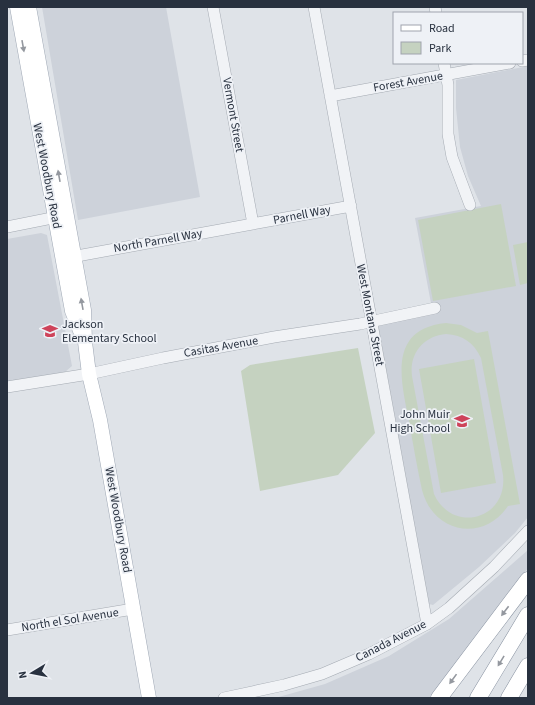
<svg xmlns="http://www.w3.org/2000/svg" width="535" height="705" viewBox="0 0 535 705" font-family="'Source Sans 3',sans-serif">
<rect width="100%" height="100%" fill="#dfe3e8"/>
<path fill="#cdd2da" d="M 42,7 L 166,7 L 200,197 L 78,220 Z
M 528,66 L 528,517 L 515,533 L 479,567 L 433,605 L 429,604 L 378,324 L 433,314 L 415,218 L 481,206 L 468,176 L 460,147 L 456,108 L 456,80 Z
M 41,233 L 47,235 L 72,366 L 65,372 L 7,382 L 7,239 Z
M 528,550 L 528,568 L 433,698 L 275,698 L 325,684 L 389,656 L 449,619 Z"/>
<path fill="#c5d2c0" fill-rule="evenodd" d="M 501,204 L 516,286 L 433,301 L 418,220 Z
M 528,242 L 528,283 L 520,285 L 513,245 Z
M 446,323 L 461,325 L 477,333 L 488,331 L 520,504 L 508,506 C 483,543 433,533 422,490 C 417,467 413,444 409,421 C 401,381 387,329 446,323 ZM 446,334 C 463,335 474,343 481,358 L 503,475 C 508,520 452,534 434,494 L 412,376 C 409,353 424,336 446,334 Z
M 358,348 L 375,433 L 338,475 L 260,491 L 241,371 L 250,365 Z
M 474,359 L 496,483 L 441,493 L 419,369 Z"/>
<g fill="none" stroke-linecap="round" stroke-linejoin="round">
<defs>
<path id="minor" d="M 213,7 L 253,224
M 314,7 L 427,624
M 435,7 L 436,13
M 522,61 L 528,60
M 444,63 L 448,85 L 448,134 L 452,157 L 470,205
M 330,96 L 510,63
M 7,227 L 62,216
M 66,258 L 351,206
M 7,387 L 89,374 L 163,358 L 274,337 L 360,324 L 435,308
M 7,630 L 133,609
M 224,698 L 284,685 L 322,674 L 369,654 L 427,624 L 449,608 L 494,567 L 528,531"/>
<path id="major" d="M 17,7 L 72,311 L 81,333
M 29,7 L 84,310 L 85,342 L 89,374 L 100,420 L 149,698"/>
<path id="highway" d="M 439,698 L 528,580
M 478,698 L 528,615
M 509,698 L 528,666"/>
</defs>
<use href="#minor" stroke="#a4aab2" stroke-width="12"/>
<use href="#major" stroke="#9ea7b4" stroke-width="15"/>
<use href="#highway" stroke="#86909f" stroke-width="17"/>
<use href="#minor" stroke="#f1f3f6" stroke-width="11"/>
<use href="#major" stroke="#fff" stroke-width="14"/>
<use href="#highway" stroke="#fff" stroke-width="16"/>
</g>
<defs><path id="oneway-solid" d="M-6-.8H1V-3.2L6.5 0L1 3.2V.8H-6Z"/></defs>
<g fill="#94989f">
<use href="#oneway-solid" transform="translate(23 46) rotate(80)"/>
<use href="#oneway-solid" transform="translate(59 176) rotate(-100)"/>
<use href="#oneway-solid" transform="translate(82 304) rotate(-100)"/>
<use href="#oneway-solid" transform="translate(505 611) rotate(127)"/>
<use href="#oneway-solid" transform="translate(501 661) rotate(121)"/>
<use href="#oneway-solid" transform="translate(453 679) rotate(126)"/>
</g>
<defs>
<symbol id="school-bare" viewBox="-9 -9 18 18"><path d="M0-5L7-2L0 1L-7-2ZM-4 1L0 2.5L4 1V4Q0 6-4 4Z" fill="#ce435a" stroke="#eef1f6" stroke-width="2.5" paint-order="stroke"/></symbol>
</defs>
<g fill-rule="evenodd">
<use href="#school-bare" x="39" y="320" width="22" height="22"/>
<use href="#school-bare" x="451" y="410" width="22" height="22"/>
</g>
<g text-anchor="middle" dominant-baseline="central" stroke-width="3.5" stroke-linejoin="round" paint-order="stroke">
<g font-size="12" fill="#28313f" stroke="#eef1f6">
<text transform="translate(408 82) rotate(-10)">Forest Avenue</text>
<text transform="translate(233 115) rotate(80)">Vermont Street</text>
<text transform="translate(47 176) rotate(79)">West Woodbury Road</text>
<text transform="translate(302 215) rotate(-11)">Parnell Way</text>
<text transform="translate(158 241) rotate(-10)">North Parnell Way</text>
<text transform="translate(370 315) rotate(79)">West Montana Street</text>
<text transform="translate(221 347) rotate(-10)">Casitas Avenue</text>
<text transform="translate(118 520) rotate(80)">West Woodbury Road</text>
<text transform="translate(70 620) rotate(-9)">North el Sol Avenue</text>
<text transform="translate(391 641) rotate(-27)">Canada Avenue</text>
</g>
<g font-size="12" fill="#28313f" stroke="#eef1f6" text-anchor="start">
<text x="62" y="324">Jackson<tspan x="62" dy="14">Elementary School</tspan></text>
<text x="450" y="414" text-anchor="end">John Muir<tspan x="450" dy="14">High School</tspan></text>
</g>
</g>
<rect width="535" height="705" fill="none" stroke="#28313f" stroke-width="16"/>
<rect x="393" y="12" width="130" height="52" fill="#eef1f6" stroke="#9fa4ad"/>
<rect x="401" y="25" width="20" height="6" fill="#ffffff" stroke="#9fa4ad"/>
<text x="429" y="32" font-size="12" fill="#28313f">Road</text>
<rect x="401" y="42" width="20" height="12" fill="#c5d2c0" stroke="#9fa4ad"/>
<text x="429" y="52" font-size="12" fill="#28313f">Park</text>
<g transform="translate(32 673) rotate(260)" stroke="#eef1f6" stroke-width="3" paint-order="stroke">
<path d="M0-3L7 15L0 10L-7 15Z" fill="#28313f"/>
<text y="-6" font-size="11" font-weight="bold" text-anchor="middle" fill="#28313f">N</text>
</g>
</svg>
